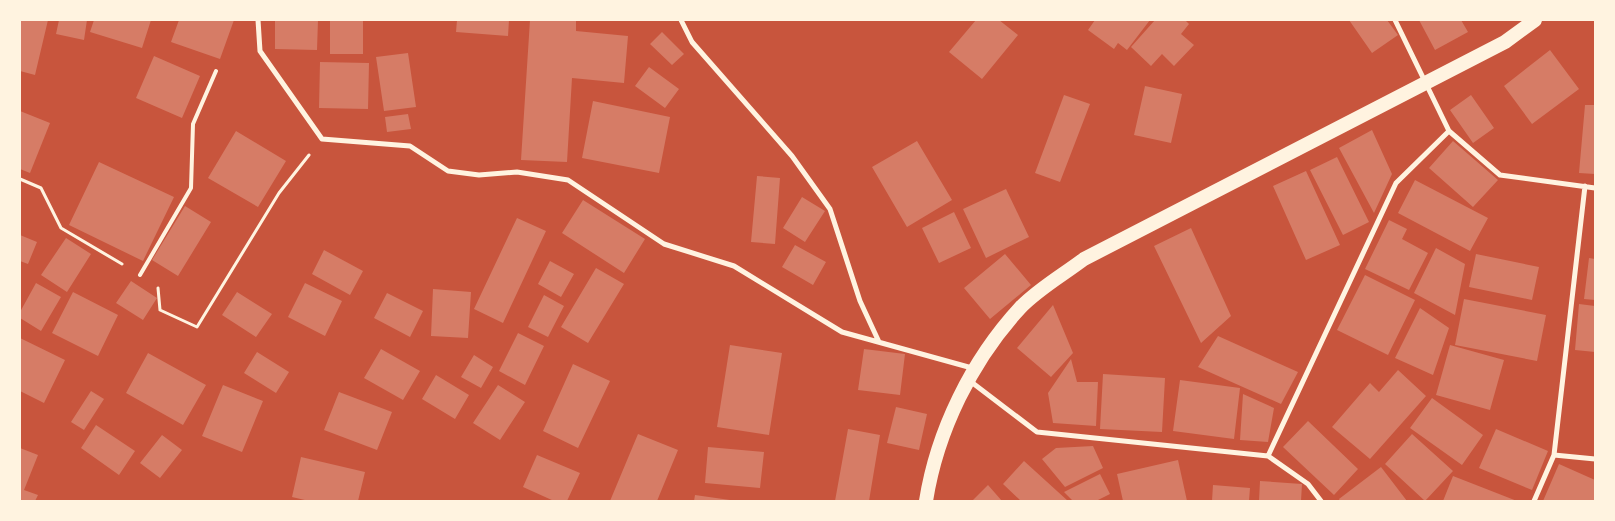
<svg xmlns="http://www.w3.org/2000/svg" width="1615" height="521" viewBox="0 0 1615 521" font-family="'Fira Sans',sans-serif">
<rect width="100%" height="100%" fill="#c8553d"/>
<path fill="#d67c66" d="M 20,20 L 48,20 L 35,75 L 20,71 Z
M 59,20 L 87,20 L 84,40 L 56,34 Z
M 94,20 L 151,20 L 142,48 L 90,32 Z
M 179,20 L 234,20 L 220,59 L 171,42 Z
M 275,20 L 318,20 L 317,50 L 275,49 Z
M 330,20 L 363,20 L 363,54 L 330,54 Z
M 457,20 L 509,20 L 508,36 L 456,32 Z
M 530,20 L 576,20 L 576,31 L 628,36 L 624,83 L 572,78 L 567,162 L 521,160 Z
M 976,20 L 999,20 L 1018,35 L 982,79 L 949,52 Z
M 1095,20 L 1150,20 L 1127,50 L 1118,43 L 1114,49 L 1088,30 Z
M 1155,20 L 1185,20 L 1189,24 L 1181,34 L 1194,45 L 1174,66 L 1162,54 L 1151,66 L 1131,47 Z
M 1349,20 L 1387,20 L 1398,35 L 1372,53 Z
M 1419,20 L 1461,20 L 1468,32 L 1435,50 Z
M 662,32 L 684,54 L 672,65 L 650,44 Z
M 1550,50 L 1579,89 L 1532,124 L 1504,86 Z
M 408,53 L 416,107 L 384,111 L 376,57 Z
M 154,56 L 200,76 L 182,118 L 136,98 Z
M 320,62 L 369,63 L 368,109 L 319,108 Z
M 649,67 L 679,89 L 665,108 L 635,86 Z
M 1145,86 L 1182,94 L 1171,143 L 1134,135 Z
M 1064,95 L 1090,104 L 1060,182 L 1035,173 Z
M 1471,95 L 1494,128 L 1473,143 L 1450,110 Z
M 593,101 L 670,117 L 659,173 L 582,158 Z
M 1585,105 L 1595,105 L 1595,174 L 1579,173 Z
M 20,111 L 50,123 L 30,173 L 20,169 Z
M 408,114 L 411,129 L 387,132 L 385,117 Z
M 1372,130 L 1392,174 L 1374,213 L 1339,148 Z
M 236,131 L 286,161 L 258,207 L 208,178 Z
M 917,141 L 952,200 L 907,227 L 872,167 Z
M 1453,141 L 1498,180 L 1473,207 L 1429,168 Z
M 1337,157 L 1369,222 L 1343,235 L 1310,170 Z
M 99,162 L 174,197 L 143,261 L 69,225 Z
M 1306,171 L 1340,245 L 1306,260 L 1273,186 Z
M 757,176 L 780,178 L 775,244 L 751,242 Z
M 1415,180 L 1488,218 L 1470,251 L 1398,213 Z
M 1006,189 L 1029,237 L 986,258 L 963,209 Z
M 802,197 L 825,211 L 805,242 L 783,228 Z
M 583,200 L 645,239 L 624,273 L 562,233 Z
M 185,206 L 211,222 L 178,276 L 152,260 Z
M 954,212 L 971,248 L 939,263 L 922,228 Z
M 517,218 L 546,231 L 503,323 L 474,309 Z
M 1389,220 L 1407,229 L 1402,239 L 1428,253 L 1409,290 L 1365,269 Z
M 1191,228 L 1231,316 L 1201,343 L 1154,246 Z
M 20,235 L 37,242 L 28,264 L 20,261 Z
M 66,238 L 91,254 L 67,292 L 41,275 Z
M 795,245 L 826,262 L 813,285 L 782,267 Z
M 1436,248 L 1465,264 L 1455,315 L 1414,293 Z
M 324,250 L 363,271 L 350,295 L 312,274 Z
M 1005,254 L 1031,285 L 990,319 L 964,288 Z
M 1476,254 L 1539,267 L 1532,300 L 1469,287 Z
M 1589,258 L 1595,259 L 1595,300 L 1584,299 Z
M 550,261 L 574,274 L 561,297 L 538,284 Z
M 596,268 L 624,284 L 588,343 L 561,327 Z
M 1365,275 L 1415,300 L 1388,355 L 1337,330 Z
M 131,281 L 157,298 L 143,320 L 116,303 Z
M 36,283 L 61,297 L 41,331 L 20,318 L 20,312 Z
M 305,283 L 342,301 L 325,336 L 288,317 Z
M 433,289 L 471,292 L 468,338 L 431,336 Z
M 73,292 L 118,315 L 98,356 L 52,333 Z
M 237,292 L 272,314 L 256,337 L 222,315 Z
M 387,293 L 423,311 L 410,337 L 374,318 Z
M 544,295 L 564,306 L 548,337 L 528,327 Z
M 1464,299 L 1546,315 L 1537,361 L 1455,345 Z
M 1579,304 L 1595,306 L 1595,352 L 1575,350 Z
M 1053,305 L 1073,353 L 1051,377 L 1017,348 Z
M 1420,308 L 1449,328 L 1433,375 L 1395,358 Z
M 518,333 L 544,346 L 525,385 L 499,371 Z
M 1218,336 L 1298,372 L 1281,404 L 1198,367 Z
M 20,338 L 65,360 L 44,403 L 20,391 Z
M 730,345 L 782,353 L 769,435 L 717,427 Z
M 1450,345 L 1504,360 L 1490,410 L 1436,395 Z
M 381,349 L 420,371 L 403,400 L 364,378 Z
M 864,349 L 905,354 L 900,395 L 858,390 Z
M 257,352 L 289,372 L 276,393 L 244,373 Z
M 148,353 L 206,385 L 183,425 L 126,393 Z
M 474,355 L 493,367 L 481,388 L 461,377 Z
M 1071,359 L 1077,382 L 1098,382 L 1096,426 L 1053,423 L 1048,393 Z
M 573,364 L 610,381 L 578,448 L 543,431 Z
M 1398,370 L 1426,396 L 1370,459 L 1332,427 L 1370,383 L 1379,392 Z
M 1103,374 L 1165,378 L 1162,432 L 1100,429 Z
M 436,375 L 469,395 L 455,419 L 422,399 Z
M 1180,380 L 1240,388 L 1234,439 L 1173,431 Z
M 223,385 L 263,401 L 242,452 L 202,436 Z
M 498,385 L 525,402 L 500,440 L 473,423 Z
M 91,391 L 104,399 L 84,430 L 71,422 Z
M 339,392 L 392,412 L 377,450 L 324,430 Z
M 1243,394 L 1274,408 L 1268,442 L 1240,440 Z
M 1432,398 L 1483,435 L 1462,465 L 1410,428 Z
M 896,407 L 927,414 L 919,450 L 887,443 Z
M 1308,421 L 1358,469 L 1334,495 L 1283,447 Z
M 96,425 L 135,451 L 119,475 L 81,448 Z
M 848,429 L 880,435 L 869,501 L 835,501 Z
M 1496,429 L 1548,451 L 1532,490 L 1479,468 Z
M 638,434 L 678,450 L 657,501 L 610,501 Z
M 1412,434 L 1453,471 L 1425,501 L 1385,464 Z
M 162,435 L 182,450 L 160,478 L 140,463 Z
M 1093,446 L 1103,468 L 1065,487 L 1042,459 L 1056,448 Z
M 708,447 L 764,452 L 760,488 L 705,483 Z
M 20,448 L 38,455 L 24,490 L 38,495 L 35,501 L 20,501 Z
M 537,455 L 580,473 L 567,501 L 554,501 L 523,487 Z
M 301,457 L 365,472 L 358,501 L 309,501 L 292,497 Z
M 1178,460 L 1187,501 L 1123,501 L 1117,474 Z
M 1024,461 L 1068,501 L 1021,501 L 1003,484 Z
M 1559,464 L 1595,480 L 1595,501 L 1543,501 Z
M 1381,467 L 1407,501 L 1340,501 L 1339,499 Z
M 1100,474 L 1110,494 L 1096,501 L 1073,501 L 1064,492 Z
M 1453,476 L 1517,501 L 1443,501 Z
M 1260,481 L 1302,484 L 1301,501 L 1259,501 Z
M 988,485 L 1002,501 L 972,501 Z
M 1213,485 L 1250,488 L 1249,501 L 1212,501 Z
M 695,495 L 730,500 L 729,501 L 694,501 Z"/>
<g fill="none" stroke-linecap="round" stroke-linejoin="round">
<path stroke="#fff3e0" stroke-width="3" d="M 20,179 L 41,188 L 61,228 L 122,264
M 158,288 L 160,310 L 197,327 L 279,193 L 309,155"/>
<path stroke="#fff3e0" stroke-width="4" d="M 140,275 L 191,188 L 193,124 L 216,71"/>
<path stroke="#fff3e0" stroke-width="5" d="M 258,20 L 260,51 L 322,139 L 410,146 L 448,171 L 479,175 L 517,172 L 568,180 L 664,244 L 734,266 L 842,332 L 972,368
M 681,20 L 692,42 L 792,156 L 830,209 L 860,301 L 879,342
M 1395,20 L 1449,131 L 1500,175 L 1595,188
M 970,381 L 1037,432 L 1268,456 L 1308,484 L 1321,501
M 1554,455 L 1595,459
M 1268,456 L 1396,183 L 1449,131
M 1534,501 L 1554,455 L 1585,186"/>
<path stroke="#fff3e0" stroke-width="14" d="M 926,501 C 937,431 972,360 1020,308 C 1038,289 1063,275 1084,259 L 1505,42 L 1535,20"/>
</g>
<rect width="1615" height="521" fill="none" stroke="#fff3e0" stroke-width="42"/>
</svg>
